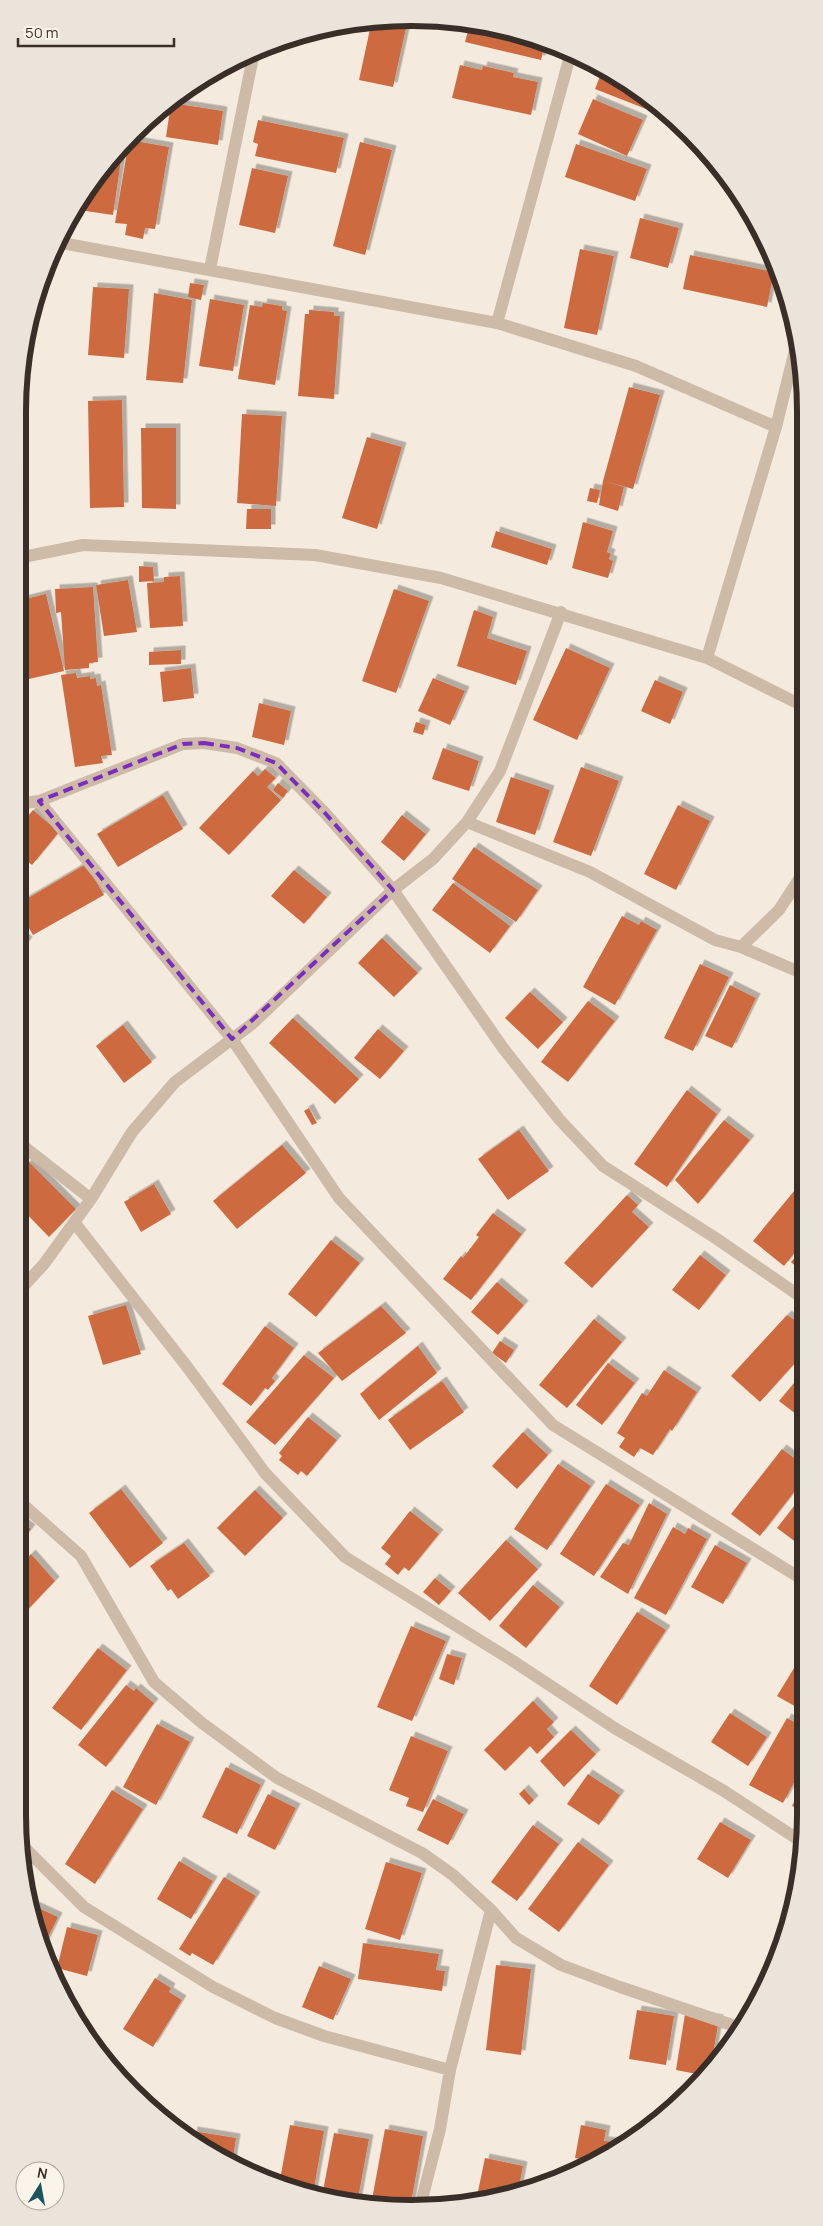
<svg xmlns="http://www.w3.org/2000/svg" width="823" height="2226" viewBox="0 0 823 2226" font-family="Manrope,sans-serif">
<defs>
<filter id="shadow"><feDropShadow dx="4.5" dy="-4.5" stdDeviation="0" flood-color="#0004"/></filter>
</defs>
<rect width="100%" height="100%" fill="#f4eadd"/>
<path fill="#cd6b41" filter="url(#shadow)" d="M 408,19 L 393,87 L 359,80 L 372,20 Z
M 470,24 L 514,31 L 549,47 L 548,49 L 544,48 L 541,60 L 465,42 Z
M 460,65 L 482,70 L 483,66 L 514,73 L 513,77 L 538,82 L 531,115 L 452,98 Z
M 602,71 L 630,84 L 669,118 L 595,89 Z
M 593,99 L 643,120 L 627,156 L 578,134 Z
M 171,103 L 223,111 L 218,145 L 166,137 Z
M 258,120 L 344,138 L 336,173 L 255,156 L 258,144 L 253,142 Z
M 129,140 L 169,147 L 155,229 L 145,228 L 143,239 L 125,235 L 127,224 L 115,223 Z
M 360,142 L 392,150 L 365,255 L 333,246 Z
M 576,144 L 647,169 L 635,201 L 565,177 Z
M 123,146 L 113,215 L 79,210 L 81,201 L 99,171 Z
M 252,168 L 288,176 L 275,233 L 239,225 Z
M 723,175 L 727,181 L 732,188 L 720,185 Z
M 640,218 L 679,228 L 668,268 L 630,258 Z
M 580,249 L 614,256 L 597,335 L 564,328 Z
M 690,255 L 774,272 L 767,307 L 683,289 Z
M 190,283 L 204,285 L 201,300 L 188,297 Z
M 93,287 L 129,289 L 124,358 L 88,355 Z
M 154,293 L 192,300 L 183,383 L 146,380 Z
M 782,294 L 785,304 L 787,310 L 780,309 Z
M 210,299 L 244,305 L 233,371 L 199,366 Z
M 263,303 L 282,306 L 282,310 L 287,311 L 275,385 L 238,379 L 250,305 L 262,307 Z
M 309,310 L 334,312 L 334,316 L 340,316 L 334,399 L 298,396 L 305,314 L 309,314 Z
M 629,387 L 660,395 L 633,489 L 605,481 L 624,487 L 618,511 L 599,505 L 603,481 Z
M 122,400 L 124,507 L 90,508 L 88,401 Z
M 242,414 L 282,416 L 276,506 L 237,503 Z
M 141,428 L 176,428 L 176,509 L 142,508 Z
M 367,437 L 402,447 L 377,529 L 342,518 Z
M 590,488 L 600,490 L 597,503 L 587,501 Z
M 247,509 L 271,509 L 271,529 L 246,529 Z
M 583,522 L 613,531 L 607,552 L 611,554 L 609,559 L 613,561 L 608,578 L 572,568 Z
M 496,531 L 552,549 L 547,565 L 491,547 Z
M 139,566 L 153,567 L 154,581 L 139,582 Z
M 180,576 L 183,626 L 150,628 L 147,583 L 164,582 L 164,577 Z
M 128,580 L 137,632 L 104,636 L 96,585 Z
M 93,587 L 98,662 L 89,663 L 89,668 L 65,670 L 61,612 L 56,613 L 55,589 Z
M 394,589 L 429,601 L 396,693 L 362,681 Z
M 46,594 L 64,671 L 29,679 L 18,630 L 18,601 Z
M 474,610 L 493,617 L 487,638 L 527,651 L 516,685 L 457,666 Z
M 566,648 L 610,668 L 577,740 L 533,720 Z
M 181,650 L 181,664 L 149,665 L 149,652 Z
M 191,668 L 194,698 L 163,702 L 160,672 Z
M 76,673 L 77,678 L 90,676 L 90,679 L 96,678 L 97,686 L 101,685 L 112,755 L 101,756 L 103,763 L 75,767 L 61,675 Z
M 433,678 L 465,691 L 450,725 L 418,711 Z
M 655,680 L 683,692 L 670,724 L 641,711 Z
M 259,703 L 291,711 L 284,745 L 252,737 Z
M 416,722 L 426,725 L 423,735 L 413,732 Z
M 443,748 L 479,761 L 469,791 L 432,779 Z
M 581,767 L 619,781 L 591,856 L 553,842 Z
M 265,769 L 276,778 L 267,787 L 281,800 L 229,855 L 199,828 L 253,771 L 258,776 Z
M 511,777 L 550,790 L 535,835 L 496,822 Z
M 278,783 L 288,791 L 283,798 L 273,790 Z
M 163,795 L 183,829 L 118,867 L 97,834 Z
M 678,805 L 710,821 L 676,890 L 644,874 Z
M 33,810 L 59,832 L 32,865 L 18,854 L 18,828 Z
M 402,815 L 426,834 L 404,861 L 381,842 Z
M 474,847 L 538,890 L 516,922 L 452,879 Z
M 86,864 L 104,895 L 33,935 L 18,909 L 18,904 Z
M 294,870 L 327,897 L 304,924 L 271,896 Z
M 453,883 L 510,926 L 490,953 L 432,910 Z
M 622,916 L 639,925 L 641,921 L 657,930 L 615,1005 L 583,987 Z
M 18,934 L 28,941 L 18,955 Z
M 382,938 L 418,973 L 394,997 L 358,963 Z
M 700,964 L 729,977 L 693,1051 L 664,1038 Z
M 730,985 L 756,998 L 732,1048 L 705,1036 Z
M 530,992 L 563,1022 L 538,1049 L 505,1018 Z
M 588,1001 L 615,1021 L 568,1082 L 541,1062 Z
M 293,1018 L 359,1079 L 335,1104 L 269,1043 Z
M 123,1025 L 152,1062 L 124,1083 L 96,1046 Z
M 378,1029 L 404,1051 L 380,1079 L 354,1058 Z
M 687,1090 L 717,1114 L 667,1187 L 634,1164 Z
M 309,1108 L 317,1123 L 312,1125 L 304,1111 Z
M 724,1120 L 750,1140 L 698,1204 L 675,1180 Z
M 519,1130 L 549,1171 L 508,1200 L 478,1159 Z
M 282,1145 L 306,1173 L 237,1229 L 213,1201 Z
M 29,1162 L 76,1209 L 49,1237 L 18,1205 L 18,1174 Z
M 804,1179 L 804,1241 L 784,1266 L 753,1241 Z
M 154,1184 L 171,1214 L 141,1232 L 124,1202 Z
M 627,1195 L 638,1205 L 632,1212 L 649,1227 L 592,1288 L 564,1263 Z
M 493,1213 L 522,1234 L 471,1300 L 443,1279 L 461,1256 L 463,1258 L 479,1237 L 476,1235 Z
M 331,1240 L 360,1263 L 316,1317 L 288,1294 Z
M 804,1247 L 804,1274 L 791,1262 Z
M 700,1255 L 726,1275 L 699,1310 L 672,1290 Z
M 497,1282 L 524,1305 L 498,1335 L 471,1312 Z
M 126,1305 L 141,1354 L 103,1365 L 88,1316 Z
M 381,1306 L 406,1333 L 342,1381 L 318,1353 Z
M 787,1315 L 804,1326 L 804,1353 L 760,1402 L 731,1376 Z
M 594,1319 L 622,1342 L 567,1408 L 539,1385 Z
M 265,1326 L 294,1348 L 272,1378 L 275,1381 L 268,1390 L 265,1388 L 251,1406 L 222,1384 Z
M 500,1341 L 514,1350 L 506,1363 L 492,1353 Z
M 418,1346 L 437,1373 L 379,1420 L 360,1394 Z
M 304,1355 L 334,1378 L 275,1445 L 246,1422 Z
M 608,1363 L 635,1383 L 602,1425 L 576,1405 Z
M 664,1370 L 697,1392 L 672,1431 L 670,1429 L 653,1455 L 640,1448 L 634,1457 L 619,1447 L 625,1438 L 617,1433 L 642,1393 L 647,1396 Z
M 804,1371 L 805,1397 L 805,1421 L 779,1401 Z
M 442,1381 L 464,1412 L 410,1450 L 388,1420 Z
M 308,1417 L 337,1440 L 307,1476 L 301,1471 L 298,1475 L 279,1460 L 282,1456 L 279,1453 Z
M 523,1432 L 548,1455 L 517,1489 L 492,1466 Z
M 782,1449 L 805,1466 L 805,1478 L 760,1536 L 731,1514 Z
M 558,1464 L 591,1486 L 547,1550 L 514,1529 Z
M 606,1484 L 640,1505 L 594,1576 L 560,1554 Z
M 121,1489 L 163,1543 L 130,1568 L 89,1513 Z
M 255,1490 L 283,1518 L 245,1556 L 217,1528 Z
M 805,1492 L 805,1549 L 777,1528 Z
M 649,1503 L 667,1514 L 628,1594 L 600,1577 L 623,1543 L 629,1545 Z
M 410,1511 L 439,1534 L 409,1571 L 404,1567 L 398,1575 L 385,1564 L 391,1556 L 381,1548 Z
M 18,1519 L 31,1529 L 18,1545 Z
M 673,1527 L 685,1534 L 688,1528 L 707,1539 L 666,1615 L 634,1598 Z
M 506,1540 L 538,1569 L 490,1621 L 458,1593 Z
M 184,1543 L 210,1576 L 178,1599 L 171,1589 L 168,1591 L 150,1566 Z
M 715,1545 L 747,1563 L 723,1604 L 691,1587 Z
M 31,1554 L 55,1581 L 18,1620 L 18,1568 Z
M 435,1578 L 451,1591 L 439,1605 L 423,1592 Z
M 533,1585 L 560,1607 L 526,1648 L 499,1626 Z
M 637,1612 L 666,1630 L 617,1705 L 589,1686 Z
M 411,1626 L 446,1641 L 412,1721 L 377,1707 Z
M 98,1648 L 127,1670 L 81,1730 L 52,1708 Z
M 805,1650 L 805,1712 L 777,1696 Z
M 447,1654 L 462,1658 L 454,1685 L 439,1679 Z
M 126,1685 L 134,1691 L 136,1688 L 154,1703 L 106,1767 L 78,1745 Z
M 533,1701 L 554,1722 L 547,1729 L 554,1737 L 537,1754 L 530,1746 L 505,1771 L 484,1750 Z
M 730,1713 L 767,1737 L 748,1766 L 711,1742 Z
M 787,1718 L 805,1728 L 805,1762 L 783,1803 L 749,1785 Z
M 157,1724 L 190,1742 L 156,1805 L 123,1787 Z
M 571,1730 L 596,1754 L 564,1787 L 540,1761 Z
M 411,1736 L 448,1751 L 423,1812 L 406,1806 L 409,1798 L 389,1790 Z
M 226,1767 L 261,1785 L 237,1834 L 202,1817 Z
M 588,1774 L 620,1795 L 599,1825 L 567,1804 Z
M 805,1778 L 806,1814 L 805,1818 L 795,1813 L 797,1808 L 792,1806 Z
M 524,1789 L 534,1800 L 529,1805 L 519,1794 Z
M 112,1790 L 143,1809 L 95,1884 L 65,1864 Z
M 268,1794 L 296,1808 L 275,1850 L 247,1836 Z
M 433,1799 L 464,1814 L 448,1845 L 417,1830 Z
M 720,1822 L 751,1840 L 728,1878 L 697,1859 Z
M 533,1825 L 559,1844 L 517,1901 L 491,1882 Z
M 578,1842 L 609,1865 L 559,1932 L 528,1909 Z
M 179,1861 L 213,1881 L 191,1919 L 157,1899 Z
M 386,1862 L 422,1873 L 400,1940 L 365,1929 Z
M 224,1877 L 256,1896 L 213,1965 L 192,1953 L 190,1956 L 179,1949 Z
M 32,1905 L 58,1917 L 42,1950 L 39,1941 Z
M 67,1927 L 98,1935 L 87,1976 L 57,1968 Z
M 363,1943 L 439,1954 L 436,1970 L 445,1971 L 442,1991 L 358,1979 Z
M 496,1965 L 531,1969 L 521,2055 L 486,2050 Z
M 319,1966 L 351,1979 L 333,2020 L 302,2007 Z
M 155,1978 L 171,1988 L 169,1992 L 182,2000 L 153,2047 L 123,2029 Z
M 637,2010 L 674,2016 L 666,2065 L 629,2059 Z
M 685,2014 L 719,2019 L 711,2066 L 702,2075 L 676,2070 Z
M 290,2125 L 324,2131 L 313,2194 L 279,2185 Z
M 581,2125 L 606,2130 L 604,2141 L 615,2142 L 613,2151 L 595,2161 L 575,2158 Z
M 385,2129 L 423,2136 L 411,2203 L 371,2205 Z
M 193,2131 L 236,2138 L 232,2164 L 215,2156 L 192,2138 Z
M 334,2133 L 369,2139 L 357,2204 L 322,2196 Z
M 485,2158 L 523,2166 L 518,2192 L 489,2201 L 476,2201 Z"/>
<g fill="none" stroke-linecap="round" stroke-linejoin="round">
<path stroke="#cdbba7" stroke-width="12" d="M 56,242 L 497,323 L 636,366 L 776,427
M 210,269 L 254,52
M 497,323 L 570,56
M 18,558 L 83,545 L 315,555 L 441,578 L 707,658 L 803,706
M 707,658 L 776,427 L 797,342
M 39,801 L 232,1039 L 339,1198 L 553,1425 L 805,1581
M 18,804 L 39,801 L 183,744 L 204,743 L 237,748 L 276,763 L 325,813 L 393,890 L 503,1048 L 559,1119 L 603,1166 L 717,1239 L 804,1299
M 467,822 L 590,872 L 715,940 L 741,947 L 779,910 L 803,873
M 741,947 L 804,974
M 18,1142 L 91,1199
M 74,1222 L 188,1368 L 265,1473 L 345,1557 L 513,1661 L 616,1729 L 724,1791 L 802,1842
M 18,1292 L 44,1264 L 91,1199 L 132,1132 L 175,1082 L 252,1024 L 393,890 L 433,859 L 467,822 L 500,771 L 561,612
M 18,1500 L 81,1556 L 154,1682 L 202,1723 L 277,1778 L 422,1853 L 453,1875 L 491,1910 L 516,1938 L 561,1965 L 620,1987 L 741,2028
M 23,1846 L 84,1907 L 213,1987 L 275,2018 L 324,2036 L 450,2070
M 421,2203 L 440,2129 L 450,2070 L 491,1910"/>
</g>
<path fill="none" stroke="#7b2cbf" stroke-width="4" stroke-dasharray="10 6" stroke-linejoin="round" d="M 204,743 L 237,748 L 276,763 L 325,813 L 393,890 L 232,1039 L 39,801 L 183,744 Z"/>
<path d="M0 0H823V2226H0ZM411 26H412A385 385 0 0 1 797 411V1815A385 385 0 0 1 412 2200H411A385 385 0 0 1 26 1815V411A385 385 0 0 1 411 26Z" fill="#ebe4da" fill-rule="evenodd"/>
<path fill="none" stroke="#392f28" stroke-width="6" d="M411 26H412A385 385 0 0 1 797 411V1815A385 385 0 0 1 412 2200H411A385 385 0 0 1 26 1815V411A385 385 0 0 1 411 26Z"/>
<g transform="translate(40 2186) rotate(11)"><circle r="24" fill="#fbf4ea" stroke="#ada59c"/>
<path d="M0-4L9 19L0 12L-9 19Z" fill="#1b555d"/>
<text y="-8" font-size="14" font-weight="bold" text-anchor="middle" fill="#392f28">N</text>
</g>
<path d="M18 38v8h156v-8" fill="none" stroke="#392f28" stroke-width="2.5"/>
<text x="25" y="38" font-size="15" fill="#392f28" stroke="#fbf4ea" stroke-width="4" paint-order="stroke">50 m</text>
</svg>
